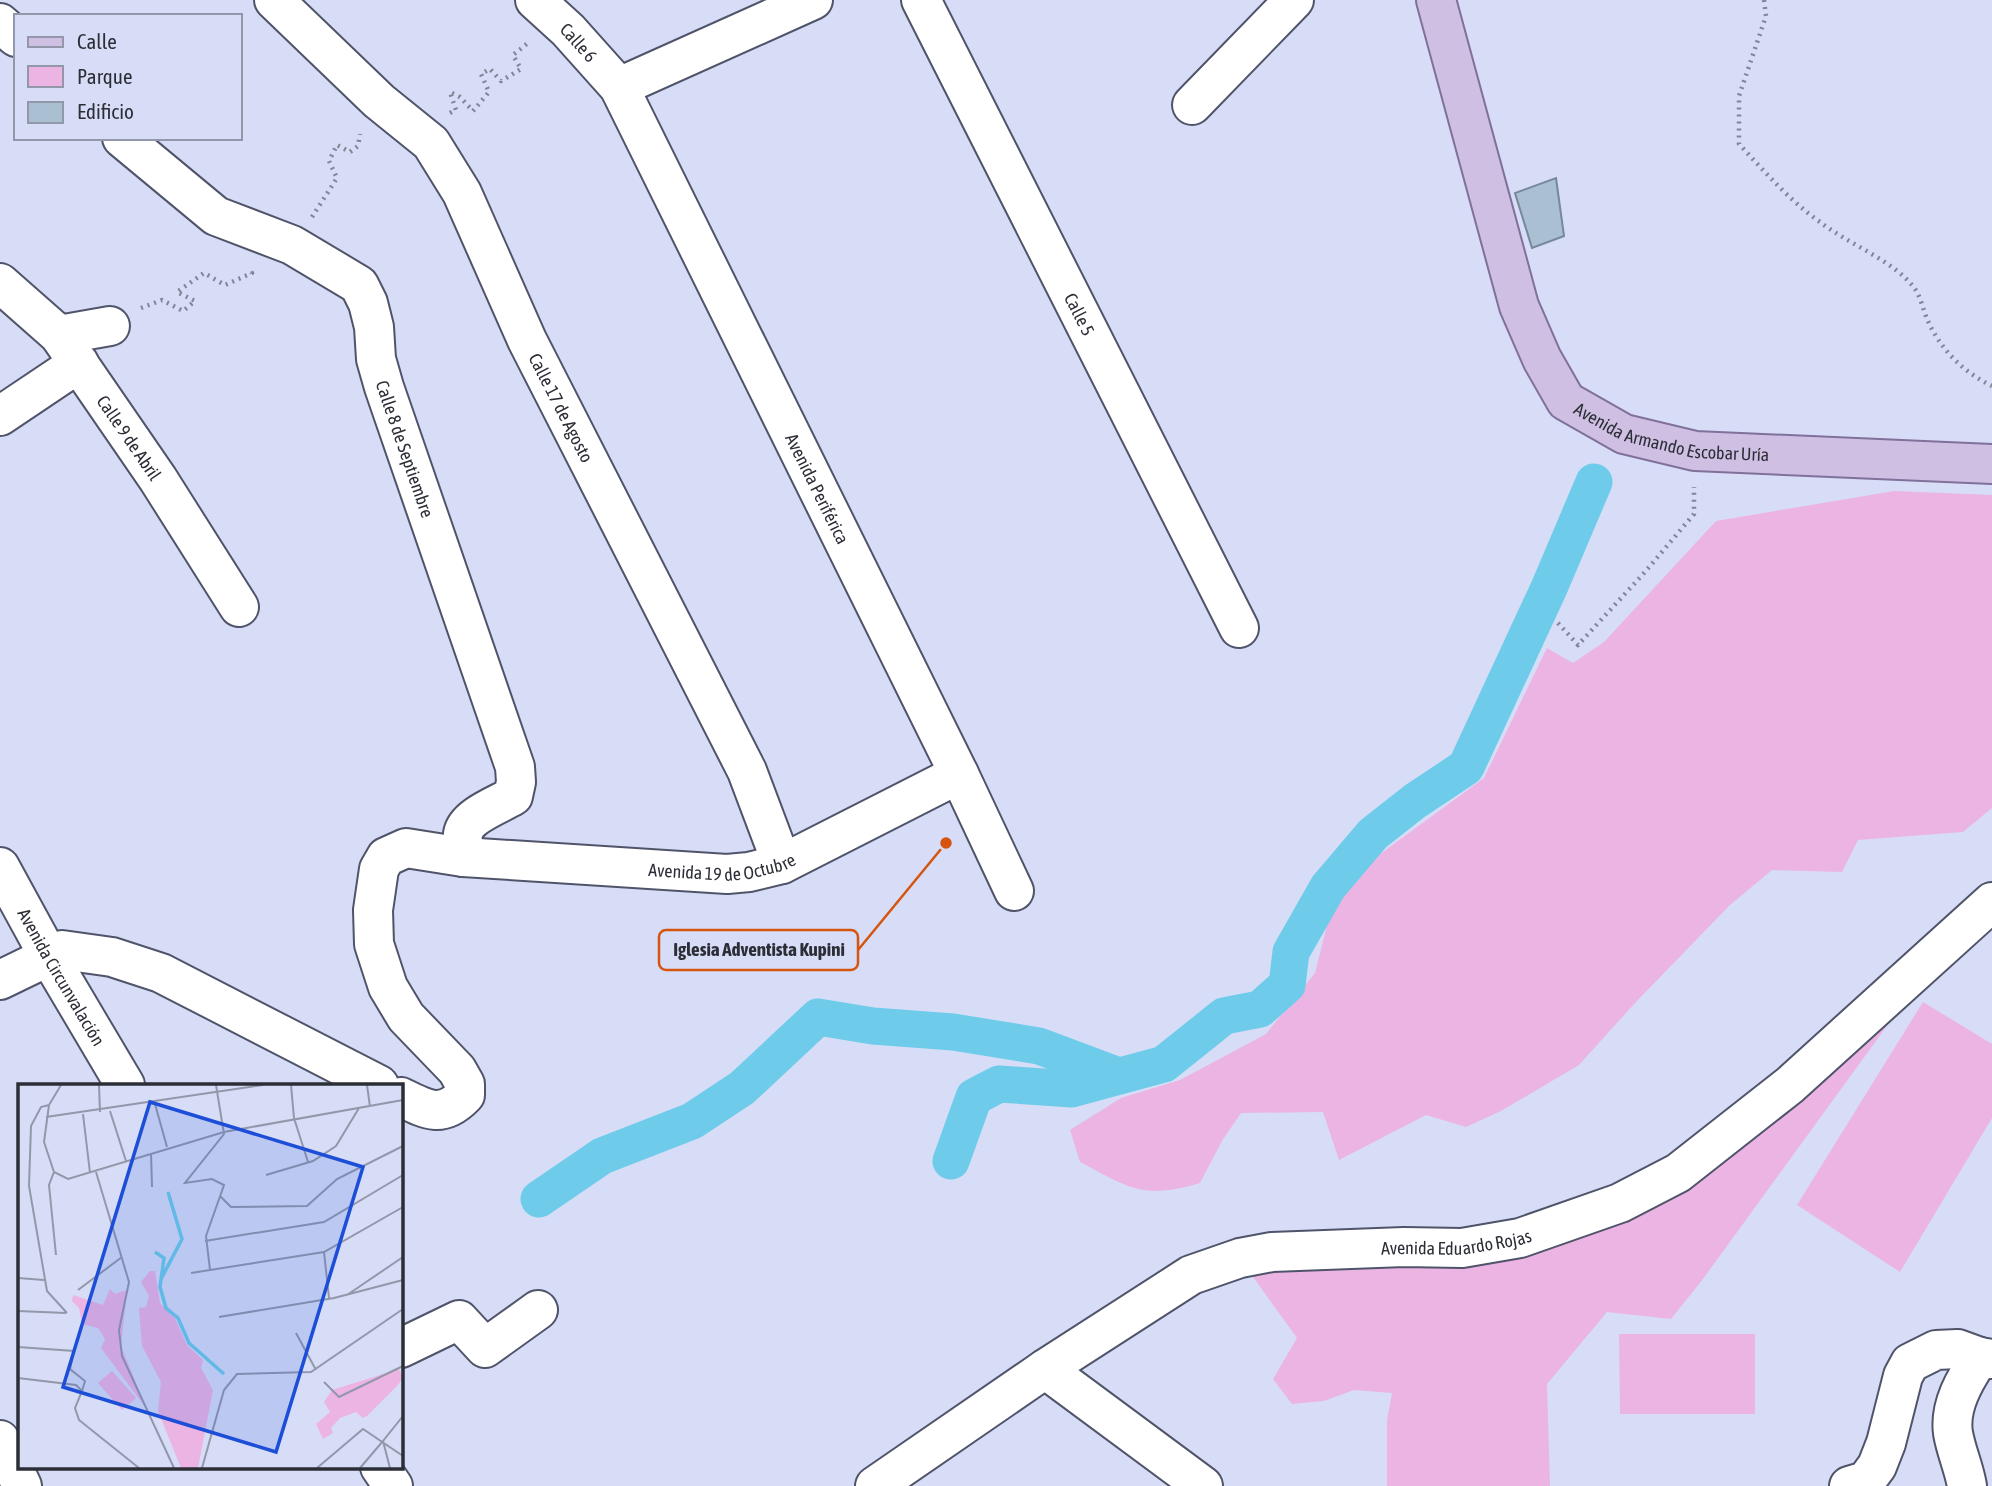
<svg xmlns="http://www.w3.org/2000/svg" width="1992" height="1486" viewBox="0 0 1992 1486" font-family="'Asap Condensed',sans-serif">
<rect width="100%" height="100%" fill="#d7ddf6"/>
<path fill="#ecb4e3" d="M 1894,491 L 1992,495 L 1992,808 L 1963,832 L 1858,840 L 1842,872 L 1772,870 L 1730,905 L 1634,1004 L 1579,1065 L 1501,1111 L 1466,1127 L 1426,1115 L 1339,1160 L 1323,1112 L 1241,1113 L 1222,1141 L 1200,1183 C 1143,1200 1129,1188 1080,1162 L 1070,1130 L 1121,1098 L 1180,1080 L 1266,1034 L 1315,973 L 1332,905 L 1368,863 L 1484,778 L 1547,648 L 1573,663 L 1604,642 L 1716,521 Z
M 1966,917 L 1703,1279 L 1671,1319 L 1607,1312 L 1547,1384 L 1550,1486 L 1387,1486 L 1387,1420 L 1392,1393 L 1354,1390 L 1324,1401 L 1292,1404 L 1273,1379 L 1297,1338 L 1246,1267 L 1398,1254 L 1621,1198 L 1803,1055 Z
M 1923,1002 L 1992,1044 L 1992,1118 L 1900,1272 L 1797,1205 Z
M 1619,1334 L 1755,1334 L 1755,1414 L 1620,1414 Z"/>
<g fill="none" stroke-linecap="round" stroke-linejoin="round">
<path stroke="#6eccea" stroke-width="37" d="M 951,1161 L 974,1097 L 999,1084 L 1072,1089 L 1164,1064 L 1224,1016 L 1260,1009 L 1287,985 L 1291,952 L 1328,887 L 1373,834 L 1415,801 L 1466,767 L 1549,588 L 1594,482
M 539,1199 L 602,1156 L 692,1121 L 742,1088 L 818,1017 L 873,1026 L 953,1032 L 1039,1046 L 1119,1076"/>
</g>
<path fill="#abbfd2" stroke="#76889b" stroke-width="2" d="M 1556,178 L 1564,236 L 1532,248 L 1515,193 Z"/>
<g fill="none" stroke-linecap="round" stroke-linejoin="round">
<defs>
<g id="minor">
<path id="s1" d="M 274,0 L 379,101 L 431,143 L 462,193 L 527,340 L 747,771 L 782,864"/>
<path id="s2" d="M 535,0 L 568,30 L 619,87 L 959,774 L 1014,891"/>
<path id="s3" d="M 921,0 L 1239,628"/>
<path d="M 0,23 L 16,37"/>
<path d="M 619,87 L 813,0"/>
<path d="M 1192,105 L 1294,0"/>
<path id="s4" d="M 122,138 L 216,216 L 292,245 L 359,285 L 368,303 L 374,327 L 376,359 L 384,387 L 515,767 L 516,782 L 513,796 C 498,805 466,816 463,834 C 462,841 463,849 463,857"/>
<path id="s5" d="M 0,283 L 59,335 L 158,479 L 239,607"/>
<path d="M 59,335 L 110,326"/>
<path d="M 0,416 L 79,363"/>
<path id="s6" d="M 0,867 L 48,955 L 125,1085"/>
<path d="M 0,980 L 62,950 L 112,957 L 161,973 L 379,1085"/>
<path id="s7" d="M 401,1097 C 427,1110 442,1119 465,1095 L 465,1084 L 457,1070 L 406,1017 L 388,987 L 374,944 L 373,910 L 379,869 L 386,857 L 406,848 L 463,857 L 727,874 L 749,872 L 782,864 L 959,774"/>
<path d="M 401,1348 L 459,1320 L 485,1348 L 538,1310"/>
<path d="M 1045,1369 L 1203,1486"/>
<path d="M 0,1440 L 22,1486"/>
<path d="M 380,1467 L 393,1486"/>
<path id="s8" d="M 875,1486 L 1045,1369 L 1191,1275 L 1240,1258 L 1272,1252 L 1404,1247 L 1462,1248 L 1520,1238 L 1620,1203 L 1678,1173 L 1790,1085 L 1992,902"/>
<path d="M 1849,1486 L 1866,1481 L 1877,1466 L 1886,1443 L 1903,1376 L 1910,1363 L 1936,1350 L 1958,1349 L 1980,1357"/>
<path d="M 1967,1486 C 1964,1468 1956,1451 1953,1433 C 1949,1406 1965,1379 1980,1357 L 1992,1359"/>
</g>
<g id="major">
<path id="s9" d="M 1436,0 L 1519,306 L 1542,359 L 1566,401 L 1624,434 L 1695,451 L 1992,464"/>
</g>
</defs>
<use href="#minor" stroke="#50546a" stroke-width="42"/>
<use href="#major" stroke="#80709a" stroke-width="42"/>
<path stroke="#818596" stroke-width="4.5" stroke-dasharray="2 5" stroke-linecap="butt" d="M 1764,0 L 1766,16 L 1739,96 L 1739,144 C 1765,172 1789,200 1820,222 C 1848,244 1895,261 1915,289 C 1921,298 1923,309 1927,319 C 1940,349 1963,372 1992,386
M 450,113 L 456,110 L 450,92 L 460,97 L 473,111 L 489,92 L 481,74 L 490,69 L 501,81 L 521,69 L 513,55 L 528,43
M 312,217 L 337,178 L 329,161 L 337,145 L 350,152 L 358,146 L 360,134
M 141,308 L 162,300 L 183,311 L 195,301 L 177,292 L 204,273 L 225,285 L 252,273 L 249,269
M 1558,623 L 1578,645 L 1645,572 L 1694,514 L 1694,487"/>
<use href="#minor" stroke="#fff" stroke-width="38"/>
<use href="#major" stroke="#cebfe3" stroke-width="38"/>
</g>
<g text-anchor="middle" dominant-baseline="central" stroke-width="6" stroke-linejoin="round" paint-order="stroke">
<g font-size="18" fill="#2c2e37" stroke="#d7ddf6">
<text stroke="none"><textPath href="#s2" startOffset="61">Calle 6</textPath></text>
<text stroke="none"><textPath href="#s3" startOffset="352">Calle 5</textPath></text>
<text stroke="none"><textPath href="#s1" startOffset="508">Calle 17 de Agosto</textPath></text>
<text stroke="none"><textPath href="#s9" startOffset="536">Avenida Armando Escobar Uría</textPath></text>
<text stroke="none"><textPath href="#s5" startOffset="203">Calle 9 de Abril</textPath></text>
<text stroke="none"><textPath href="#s4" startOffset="453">Calle 8 de Septiembre</textPath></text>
<text stroke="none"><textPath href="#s2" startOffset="569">Avenida Periférica</textPath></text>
<text stroke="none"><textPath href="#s7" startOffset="681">Avenida 19 de Octubre</textPath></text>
<text stroke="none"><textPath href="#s6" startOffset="126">Avenida Circunvalación</textPath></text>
<text stroke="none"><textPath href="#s8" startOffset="649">Avenida Eduardo Rojas</textPath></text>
</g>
</g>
<g transform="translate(18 1084)">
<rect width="385" height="385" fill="#d7ddf6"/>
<path d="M 132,187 L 137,187 L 142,219 L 157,234 L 169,261 L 185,276 L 183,284 L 195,306 L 180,384 L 163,384 L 140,327 L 143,298 L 124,262 L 121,224 L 128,223 L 131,212 L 123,198 ZM 92,205 L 97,210 L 109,206 L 103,262 L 128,324 L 83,264 L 87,255 L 80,244 L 64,240 L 61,224 L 54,217 L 55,211 L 85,221 ZM 381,285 L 385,294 L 379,302 L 349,332 L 345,334 L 338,328 L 322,334 L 313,344 L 315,349 L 305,355 L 298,340 L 312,328 L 306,318 L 314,306 ZM 94,287 L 118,314 L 104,326 L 80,299 Z" fill="#ecb4e3"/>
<path fill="none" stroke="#6eccea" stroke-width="3.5" d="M 137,168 L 146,174 L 142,203 L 148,224 L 160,234 L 171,259 L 206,290M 143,195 L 164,155 L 150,108"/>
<path fill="none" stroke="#9397aa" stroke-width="2" d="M 43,1 L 31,21 L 26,58 L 36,88 L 50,95 L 206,48 L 385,16M 81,1 L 82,28M 273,1 L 276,34 L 290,78M 349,1 L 352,23M 137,20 L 149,63M 31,21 L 23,23 L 13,42 L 11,102 L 29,207 L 49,229M 92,27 L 108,77M 65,30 L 72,89M 28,33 L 245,1M 133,69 L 134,103M 36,88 L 31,101 L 38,171M 78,88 L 111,198 L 101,246 L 104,272 L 156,384M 248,91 L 295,77 L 318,62 L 341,24M 202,112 L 213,123 L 289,122 L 319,95 L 385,62M 187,157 L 306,138 L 385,91M 306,168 L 311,214M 192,186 L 188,152 L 206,101 L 194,95 L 167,99 L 206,50 L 198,1M 173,189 L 306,168 L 385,123M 0,194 L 26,196M 60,206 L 104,173M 329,211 L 385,173M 0,227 L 48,229M 201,233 L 316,214 L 385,196M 278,249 L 298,286M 0,263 L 56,267 L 52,285 L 67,297 L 64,307M 0,294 L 58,301 L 64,307 L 57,324 L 61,336 L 121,384M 306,298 L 321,313 L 385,282M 184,384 L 206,306 L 219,290 L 293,288 L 385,225M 299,384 L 345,345 L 385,372M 342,384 L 365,357M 372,384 L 365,357 L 385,332"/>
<path fill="#1d4ed8" fill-opacity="0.15" stroke="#1d4ed8" stroke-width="3.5" d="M 132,18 L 345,83 L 258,368 L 45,303 Z"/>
<rect width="385" height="385" fill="none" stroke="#2c2e37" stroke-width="3.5"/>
</g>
<path fill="none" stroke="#d55510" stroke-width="2.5" d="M946 843L858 950"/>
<circle fill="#d55510" stroke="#d7ddf6" stroke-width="2.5" cx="946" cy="843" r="7"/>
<rect fill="#d7ddf6" stroke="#d55510" stroke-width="2.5" x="659" y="930" width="199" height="40" rx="7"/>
<g font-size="19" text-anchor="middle" font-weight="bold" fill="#2c2e37">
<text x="759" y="956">Iglesia Adventista Kupini</text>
</g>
<rect x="14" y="14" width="228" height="126" fill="#d7ddf6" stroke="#9397aa" stroke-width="2"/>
<rect x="28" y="37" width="35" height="10" fill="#cebfe3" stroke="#9397aa" stroke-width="2"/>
<text x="77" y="49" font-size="21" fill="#2c2e37">Calle</text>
<rect x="28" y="66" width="35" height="21" fill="#ecb4e3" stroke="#9397aa" stroke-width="2"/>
<text x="77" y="84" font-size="21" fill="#2c2e37">Parque</text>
<rect x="28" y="102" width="35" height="21" fill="#abbfd2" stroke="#9397aa" stroke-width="2"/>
<text x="77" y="119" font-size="21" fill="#2c2e37">Edificio</text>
</svg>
